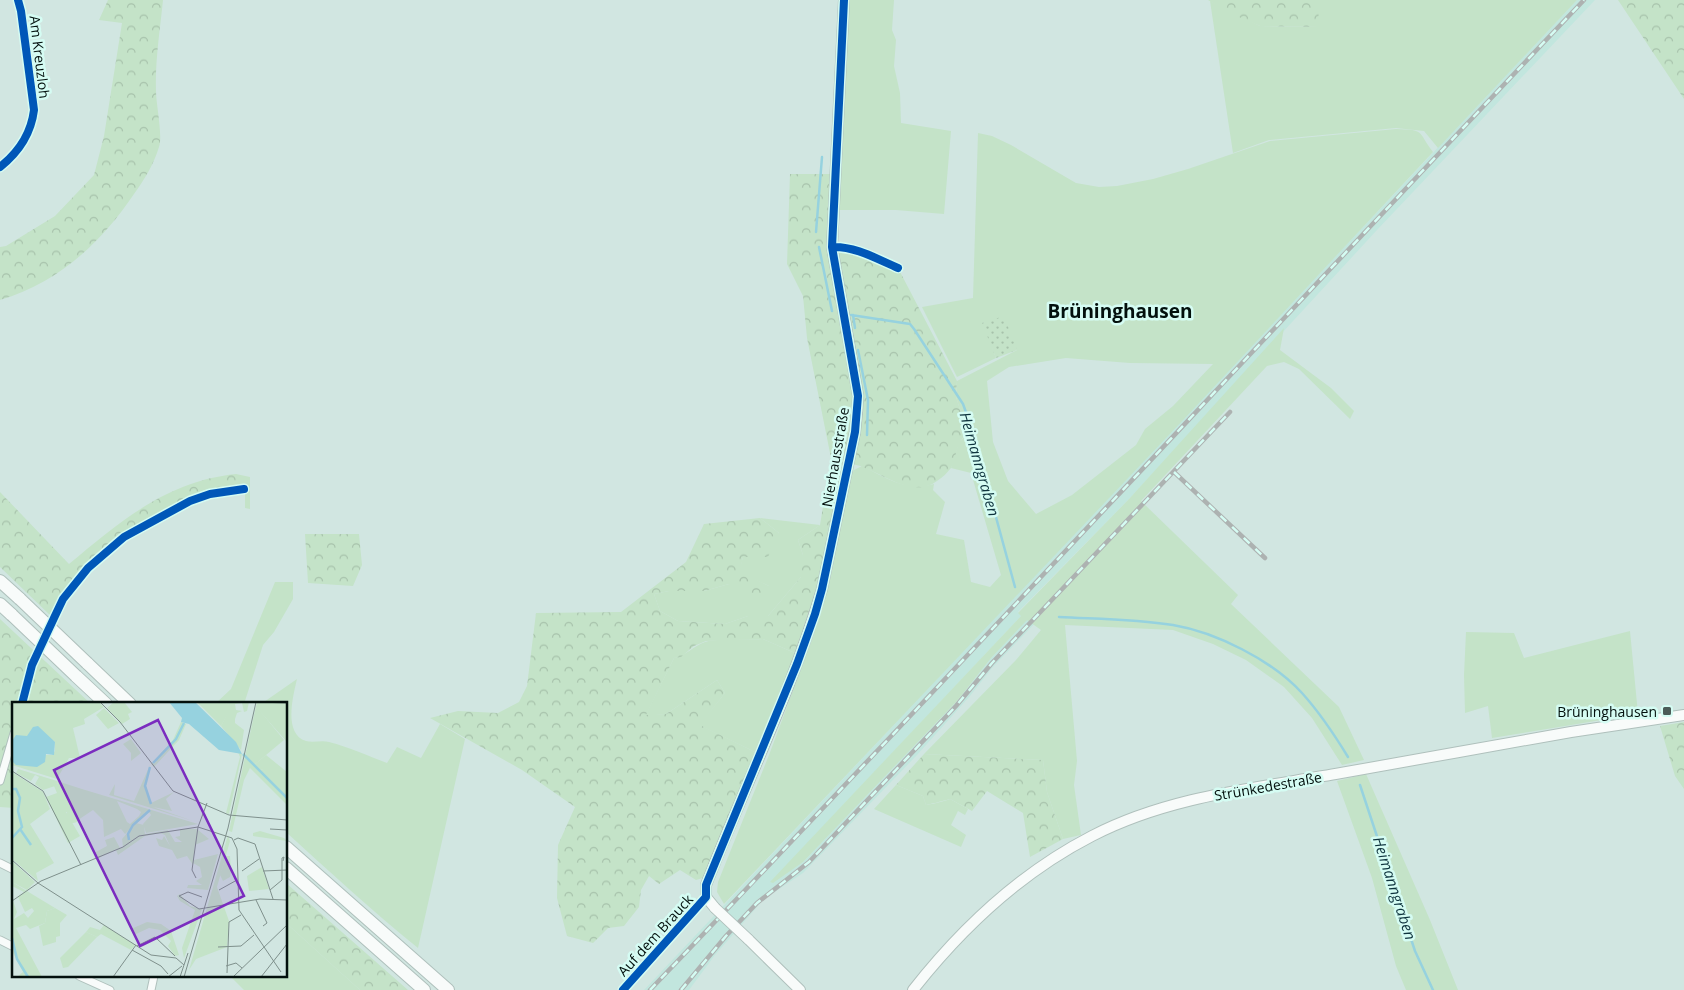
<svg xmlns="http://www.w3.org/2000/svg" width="1684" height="990" viewBox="0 0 1684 990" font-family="'Open Sans',sans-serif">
<defs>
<pattern id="forest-crowns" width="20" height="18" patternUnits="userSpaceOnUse" patternTransform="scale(1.25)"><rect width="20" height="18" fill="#c4e3c8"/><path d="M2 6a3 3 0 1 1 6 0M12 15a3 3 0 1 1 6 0" fill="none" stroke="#a7c2ab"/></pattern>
<pattern id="garden-dots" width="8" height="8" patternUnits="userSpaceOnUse" patternTransform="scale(1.25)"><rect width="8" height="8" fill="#c4e3c8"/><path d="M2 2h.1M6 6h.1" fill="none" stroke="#a7c2ab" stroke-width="1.8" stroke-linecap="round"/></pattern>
</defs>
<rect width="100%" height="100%" fill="#d1e6e1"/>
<path fill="#c2e6de" d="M 1577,0 L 1595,0 L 1377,230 L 1129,499 L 1018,612 L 1022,615 L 771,882 L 803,862 L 957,701 L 991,658 L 1070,573 L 1146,507 L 992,668 L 970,696 L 917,755 L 803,873 L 764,899 L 715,955 L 689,990 L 644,990 Z"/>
<path fill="#c4e3c8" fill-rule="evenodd" d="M 838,0 L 894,0 L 892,30 L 896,40 L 894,66 L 900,93 L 901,123 L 951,131 L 944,214 L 896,210 L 833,210 L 838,123 Z
M 1318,0 L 1577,0 L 1438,148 L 1424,131 L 1396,128 L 1269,140 L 1233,153 L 1210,1 L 1260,26 L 1318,27 Z
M 1396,129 C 1426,130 1417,131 1433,152 L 1184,419 L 724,904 L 717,892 L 718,882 L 769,755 L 813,637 L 829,584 L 852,471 L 862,466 C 887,478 906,492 934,484 L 933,490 L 945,502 L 936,534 L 964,540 L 971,582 L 990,587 L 1001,575 L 971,473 L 951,468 L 959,442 L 968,434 L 956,397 L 957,381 L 1017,350 L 983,322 L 996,358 L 957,377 L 922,307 L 973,298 L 978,133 L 992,136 L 1011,145 L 1076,183 L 1099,187 L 1117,186 L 1153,179 L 1188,169 L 1270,141 ZM 1066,358 L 1130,363 L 1213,364 L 1173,406 L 1145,429 L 1136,445 L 1072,495 L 1036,514 L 1008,481 L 993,442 L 987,381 L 1009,367 Z
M 1284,328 L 1280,350 L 1331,388 L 1354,411 L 1350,419 L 1299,369 L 1284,362 L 1267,366 L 1141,501 L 1238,595 L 1231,604 L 1339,707 L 1364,760 L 1342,765 L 1312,718 L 1284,687 L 1246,660 L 1213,644 L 1173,630 L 1065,625 L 1077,761 L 1074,785 L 1081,835 L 1063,839 L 1047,792 L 1043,760 L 924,754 L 1016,660 L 1041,630 L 1027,620 L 991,658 L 957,701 L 803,862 L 773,883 L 770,882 L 1021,616 L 1018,613 L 1129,499 Z
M 760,518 L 820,525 L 798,540 L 803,555 L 801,577 L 768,616 L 748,616 L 725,624 L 678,621 L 660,611 L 654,594 L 669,591 L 704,591 L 729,584 L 769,586 L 739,572 L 743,557 L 779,533 Z
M 275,582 L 293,582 L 293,599 L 274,632 L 263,645 L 244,704 L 215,704 L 231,689 Z
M 1630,631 L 1638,714 L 1492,738 L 1488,706 L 1465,713 L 1464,675 L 1466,632 L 1514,633 L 1524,658 Z
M 763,639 L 797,654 L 755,752 L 699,725 L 725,693 L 717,680 L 666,714 L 645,716 L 674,658 C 686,656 693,646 705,642 C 718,638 748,640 763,639 Z
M 297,679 C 293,696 283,734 306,741 C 313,743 322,740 329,742 C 349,747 368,756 387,763 L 397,747 L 421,758 L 440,724 L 465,739 L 418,948 C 372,911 329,871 286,832 L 286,704 L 261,704 Z
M 1366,774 L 1430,920 L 1458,990 L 1406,990 L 1396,966 L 1372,878 L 1337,781 Z
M 896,785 L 923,796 L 926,805 C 928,805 946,801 950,799 L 968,809 L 965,815 L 958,811 L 951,825 L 966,835 L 961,847 L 874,809 Z
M 286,923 L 360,990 L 244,990 L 230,976 L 286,976 Z"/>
<path fill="url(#forest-crowns)" d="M 108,0 L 163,0 C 160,30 155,61 156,91 C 156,104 163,136 159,147 C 154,164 144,180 134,194 C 101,243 58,283 0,300 L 0,247 L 6,246 L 55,216 L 94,175 L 104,136 L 122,23 L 99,20 Z
M 1208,0 L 1318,0 L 1319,27 L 1260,26 L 1232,14 Z
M 1618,0 L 1684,0 L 1684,99 Z
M 790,174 L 835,174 L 832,246 L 841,247 L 898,268 L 957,381 L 956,397 L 968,434 C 956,440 957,457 951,468 C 947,473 943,477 937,481 C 914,498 886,476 865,468 C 859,465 852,464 846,463 L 814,607 L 797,654 L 763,639 L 706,641 L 694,646 L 681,657 L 674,658 L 646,715 L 666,714 L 717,680 L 725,693 L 700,725 L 755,752 L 703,878 L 696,880 L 680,870 L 659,884 L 649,876 L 641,890 L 639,907 L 624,926 L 608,928 L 593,943 L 567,936 L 557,898 L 558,845 L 575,807 L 522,770 L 430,718 L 458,711 L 498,713 L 519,702 L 527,686 L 536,613 L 621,612 L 686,562 L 704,524 L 760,518 L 779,533 L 768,557 L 743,557 L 740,571 L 769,586 L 762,601 L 729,584 L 704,591 L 669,591 L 654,594 L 660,611 L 678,621 L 725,624 L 748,616 L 768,616 L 801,577 L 795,570 L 803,555 L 798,540 L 820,525 L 831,458 L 807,338 L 803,296 L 787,264 Z
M 236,474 L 250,477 L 250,509 L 245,508 L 245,492 L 197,502 L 124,542 L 85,570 L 54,619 L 0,567 L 0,492 L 69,564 C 121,521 167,481 236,474 Z
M 305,534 L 359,534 L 362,565 L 353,586 L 308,583 Z
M 0,619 L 91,704 L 14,704 L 14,808 L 0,807 Z
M 1684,722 L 1684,789 L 1675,776 L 1660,726 Z
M 924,754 L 1043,760 L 1047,792 L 1063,839 L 1030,857 L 1023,813 L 987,791 L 972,811 L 950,799 C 947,800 927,805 926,805 L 923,796 L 896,785 Z
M 286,883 L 408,990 L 360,990 L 286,923 Z"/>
<path fill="url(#garden-dots)" d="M 1004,316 L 1017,350 L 996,358 L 982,323 Z"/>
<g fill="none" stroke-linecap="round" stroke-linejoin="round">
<path stroke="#96d2df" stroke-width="2.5" d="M 816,232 L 822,157
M 819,247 L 832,311
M 851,315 L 910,324 L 914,329 L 963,404 L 972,429 L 1015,587
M 853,315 L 855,328
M 858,350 L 868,400 L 867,435
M 1059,617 C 1097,619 1135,619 1173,625 C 1215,632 1272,660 1302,693 C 1320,713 1334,734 1348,757
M 1360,785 L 1415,951 L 1433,990"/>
<defs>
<path id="street" d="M 0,167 C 19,152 31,134 34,110 L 21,11 L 18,0
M 832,247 C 855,246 877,259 898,268
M 22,704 L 32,665 L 54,618 L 63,599 L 88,568 L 124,537 L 190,501 L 210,494 L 244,489
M 0,781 L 14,733
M 0,863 L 14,870
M 0,940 L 14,947
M 79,976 L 110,990
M 151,990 L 154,976
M 623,990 L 706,897"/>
<path id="secondary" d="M 715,908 L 706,897 L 706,885 C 744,787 792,691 822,589 L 855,432 L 857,413 L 858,396 L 852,360 L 832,247 L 844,0
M 748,939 L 800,990
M 913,990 C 961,929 1022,872 1092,836 C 1169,796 1257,788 1341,773 C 1418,760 1494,745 1571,732 C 1609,726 1646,721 1684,715"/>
<path id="highway" d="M 0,581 L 20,599
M 0,604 L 12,615
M 87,663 L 130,704
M 76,676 L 106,704
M 286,847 L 448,990
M 286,868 L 424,990"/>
</defs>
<use href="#street" stroke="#afc0bc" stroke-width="9"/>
<use href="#secondary" stroke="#afc0bc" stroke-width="12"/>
<use href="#highway" stroke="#afc0bc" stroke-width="14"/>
<use href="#street" stroke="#f8fbfa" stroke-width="7"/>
<use href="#secondary" stroke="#f8fbfa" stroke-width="10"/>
<use href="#highway" stroke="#f8fbfa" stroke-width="12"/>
<defs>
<path id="rail" d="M 1174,472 L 1265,558
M 650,990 C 964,662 1272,329 1584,0
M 681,990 L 726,936 L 757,903 L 809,862 L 826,844 L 956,706 L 992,663 L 1230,412"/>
</defs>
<use href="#rail" stroke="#adb2b1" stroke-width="4.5"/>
<use href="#rail" stroke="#d5fcf3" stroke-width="2.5" stroke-dasharray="8" stroke-linecap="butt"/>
<defs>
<path id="secondary-bridge" d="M 715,908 L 748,939"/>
<path id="highway-bridge" d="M 20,599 L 87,663
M 12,615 L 76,676"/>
</defs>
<use href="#secondary-bridge" stroke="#afc0bc" stroke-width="12" stroke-linecap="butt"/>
<use href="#highway-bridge" stroke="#afc0bc" stroke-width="14" stroke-linecap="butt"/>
<use href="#secondary-bridge" stroke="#f8fbfa" stroke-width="10"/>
<use href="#highway-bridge" stroke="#f8fbfa" stroke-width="12"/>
<defs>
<path id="cycleway" d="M 0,167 C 19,152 31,134 34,110 L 21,11 L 18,0
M 832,247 C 855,246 877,259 898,268
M 22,704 L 32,665 L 54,618 L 63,599 L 88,568 L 124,537 L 190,501 L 210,494 L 244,489
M 623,990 L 706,897 L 706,885 L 797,664 L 815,614 L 822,589 L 855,432 L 858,396 L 832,247 L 844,0"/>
</defs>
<use href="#cycleway" stroke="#d5fcf3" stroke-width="11"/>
<use href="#cycleway" stroke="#0057b8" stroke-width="8"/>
</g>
<rect fill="#4b5b57" stroke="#d5fcf3" stroke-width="2" x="1662" y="706" width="10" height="10" rx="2.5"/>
<g text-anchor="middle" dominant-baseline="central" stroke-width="5" stroke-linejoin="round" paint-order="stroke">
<g font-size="14" fill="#03100d" stroke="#d5fcf3">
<text transform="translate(40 57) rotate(83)">Am Kreuzloh</text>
<text transform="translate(835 457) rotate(-80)">Nierhausstraße</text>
<text transform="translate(1268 786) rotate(-10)">Strünkedestraße</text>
<text transform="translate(655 935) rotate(-48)">Auf dem Brauck</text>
</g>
<g font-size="14" fill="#03100d" stroke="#d5fcf3" text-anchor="end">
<text x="1657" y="711">Brüninghausen</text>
</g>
<g font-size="15" font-style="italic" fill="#0e333d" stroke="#d5fcf3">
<text transform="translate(980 464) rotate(74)">Heimanngraben</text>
<text transform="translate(1395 888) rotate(72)">Heimanngraben</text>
</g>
<g font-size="19" font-weight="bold" fill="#03100d" stroke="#d5fcf3">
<text x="1120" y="311">Brüninghausen</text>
</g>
</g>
<g transform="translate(12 702)">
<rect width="275" height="275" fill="#d1e6e1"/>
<path d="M 102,0 L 112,0 L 120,10 L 116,12 L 118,17 L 110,22 L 95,6 ZM 211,0 L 237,0 L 235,9 L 232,10 L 230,1 L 223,2 L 224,8 L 230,9 L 225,11 L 223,17 L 223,21 L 232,28 L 229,48 L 209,24 L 219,4 ZM 244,4 L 272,38 L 242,63 L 247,69 L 250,67 L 269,86 L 267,89 L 275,96 L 275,103 L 238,66 L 232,78 L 220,130 L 217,129 ZM 169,20 L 174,22 L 167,38 L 142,65 L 139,62 L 161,38 ZM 119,37 L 129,51 L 119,59 L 119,51 L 111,42 ZM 226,50 L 230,52 L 217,112 L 214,111 L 228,55 ZM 138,63 L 134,84 L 139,101 L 162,90 L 154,97 L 160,109 L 141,105 L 181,119 L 97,93 L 103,82 L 102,93 L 122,99 ZM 45,79 L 70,87 L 186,122 L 134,131 L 131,122 L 139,113 L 137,110 L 113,132 L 109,127 L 92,135 L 91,118 L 81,108 L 66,118 L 66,111 L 54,110 L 68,134 L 56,141 L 34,95 L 45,91 L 42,84 L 46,82 ZM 105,99 L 125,107 L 129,110 L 127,114 L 118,122 L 115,120 ZM 102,135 L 108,146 L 85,157 L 82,151 L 95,144 L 93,138 ZM 206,152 L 196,188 L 175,186 L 176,183 L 190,183 L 184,179 L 190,175 L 188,165 L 181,161 L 182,158 ZM 214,154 L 218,154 L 219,169 L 218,175 L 211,179 L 208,173 ZM 250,165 L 257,187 L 237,189 L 235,174 ZM 0,180 L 43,206 L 35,209 L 33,221 L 18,227 L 14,223 L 4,226 L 30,275 L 5,275 L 11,270 L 0,249 L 0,196 L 5,210 L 2,217 L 12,211 L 16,216 L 22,209 L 20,206 L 13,210 L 6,195 L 12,190 L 0,184 ZM 92,223 L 123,243 L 119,248 L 89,232 L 85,235 L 74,230 L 78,225 L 88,228 Z" fill="#c4e3c8" fill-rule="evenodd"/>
<path d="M 0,0 L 87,0 L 92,5 L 72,17 L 73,22 L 61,26 L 68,56 L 57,56 L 45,77 L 0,63 ZM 27,29 L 43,40 L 43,49 L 40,53 L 33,53 ZM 185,0 L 211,0 L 220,4 L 209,24 ZM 245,0 L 275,0 L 275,40 L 244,5 ZM 92,6 L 107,21 L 96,27 L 84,13 ZM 254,53 L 275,70 L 275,96 L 250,67 L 247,69 L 242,63 ZM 6,67 L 45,79 L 46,83 L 31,88 L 23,82 L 27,75 L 23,73 L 19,79 L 4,71 ZM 0,70 L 31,90 L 38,107 L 18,122 L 42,161 L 24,171 L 26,179 L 0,157 ZM54 114a7 7 0 1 1 14 0a7 7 0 1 1-14 0ZM 124,121 L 132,123 L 133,132 L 156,128 L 163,140 L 170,140 L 163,135 L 168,134 L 168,127 L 185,127 L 197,137 L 183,143 L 181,163 L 175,154 L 165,157 L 160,148 L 147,144 L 144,136 L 150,138 L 152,134 L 158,144 L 153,133 L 148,131 L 133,134 L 106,153 L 104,148 L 111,145 L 110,137 ZM 216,133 L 218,139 L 205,185 L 217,219 L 215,245 L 184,257 L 177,268 ZM 168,192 L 178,204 L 190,207 L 172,256 L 170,246 L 183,208 L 168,199 L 165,194 ZM 43,206 L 55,213 L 48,221 L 48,234 L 44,235 L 44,240 L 31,244 L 27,224 L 33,221 L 35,209 ZM 135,220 L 149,222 L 159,229 L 167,253 L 163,254 L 156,244 L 159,239 L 148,228 L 137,226 L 122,233 L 119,227 ZM 74,230 L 85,235 L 56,265 L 51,266 L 48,256 Z" fill="#c4e3c8" fill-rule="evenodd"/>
<path d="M 248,129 L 272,136 L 275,139 L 241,134 L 241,131 ZM 0,159 L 23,180 L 15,188 L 0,180 Z" fill="#c4e3c8"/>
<path d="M 157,0 L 183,0 L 224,40 L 230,52 L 207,48 L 177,22 L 169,20 L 170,16 ZM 26,24 L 43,40 L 42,53 L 34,52 L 33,60 L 25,65 L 4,63 L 1,60 L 0,39 L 4,33 L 15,34 L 21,25 Z" fill="#96d2df"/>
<path fill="none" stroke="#96d2df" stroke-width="2.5" d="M 231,52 L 275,96M 141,61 L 164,37 L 172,21M 138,65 L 133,84 L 139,102M 0,87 L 4,87 L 8,96 L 6,109 L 10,125 L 0,136M 8,127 L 19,143M 117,138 L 116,132 L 121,123 L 138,108M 0,236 L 5,257 L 16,275"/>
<path fill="none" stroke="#7f908c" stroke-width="1" d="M 88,0 L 108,20 L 161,89 L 217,113 L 275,118M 247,0 L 275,1M 0,69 L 31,89 L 69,163M 258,127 L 275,128M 222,138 L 226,136 L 243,142 L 261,197M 0,158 L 26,181 L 139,253 L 164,256 L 172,263M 230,169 L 247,157M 251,169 L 275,168M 184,176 L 180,168 L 186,125 L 220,136 L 225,147 L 227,208 L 269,270M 207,188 L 225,178M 258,188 L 270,178 L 270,156 L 272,155 L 271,159M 190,195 L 176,190 L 167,194 L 187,207 L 248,197 L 275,198M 244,198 L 255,221 L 251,224M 0,199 L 29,179 L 111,145 L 127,134 L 186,125 L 195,101M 125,244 L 143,235 L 163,254M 206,245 L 229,244 L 242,233M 120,248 L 149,264 L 156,272M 214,264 L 224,261 L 230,266M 215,271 L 217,220 L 229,213M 101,275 L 124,243M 156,275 L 170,264M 168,275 L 176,251M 172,275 L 216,126 L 244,0M 221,275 L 275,223M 249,275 L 275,242"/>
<path fill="#7b2cbf" fill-opacity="0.15" stroke="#7b2cbf" stroke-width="2.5" d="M 146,18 L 232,194 L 128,244 L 42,68 Z"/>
<rect width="275" height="275" fill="none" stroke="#03100d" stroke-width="2.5"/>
</g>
</svg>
